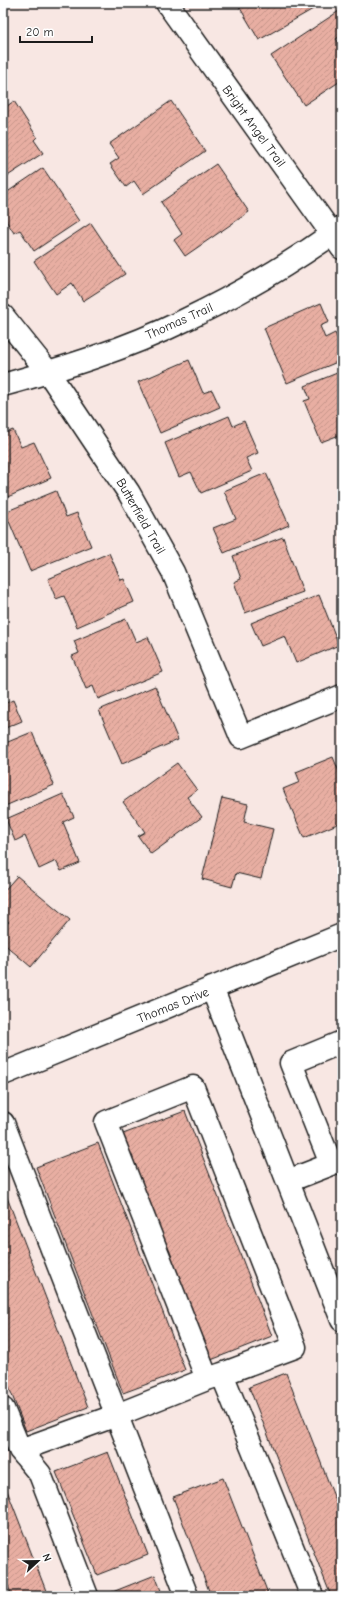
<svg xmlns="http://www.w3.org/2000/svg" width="345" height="1599" viewBox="0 0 345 1599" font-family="'Comic Neue',sans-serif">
<defs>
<pattern id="building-hatch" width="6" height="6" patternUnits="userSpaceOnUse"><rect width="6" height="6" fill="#e8aea2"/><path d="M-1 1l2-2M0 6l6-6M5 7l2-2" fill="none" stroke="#c6958b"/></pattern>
</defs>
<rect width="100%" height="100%" fill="#f8e7e3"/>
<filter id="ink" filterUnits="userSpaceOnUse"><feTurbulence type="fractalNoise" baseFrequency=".025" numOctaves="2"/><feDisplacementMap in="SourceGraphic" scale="8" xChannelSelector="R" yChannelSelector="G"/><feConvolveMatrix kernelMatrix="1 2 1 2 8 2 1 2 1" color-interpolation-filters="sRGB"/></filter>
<g filter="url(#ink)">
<path fill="url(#building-hatch)" stroke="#1c1c1c" d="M 237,3 L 319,3 L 320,5 L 259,40 Z
M 339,11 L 342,16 L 342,35 L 336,39 L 342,47 L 342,80 L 304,105 L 271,56 Z
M 14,101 L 37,137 L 34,140 L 43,153 L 3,179 L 3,109 Z
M 171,101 L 205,151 L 143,194 L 134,181 L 126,187 L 110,164 L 119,158 L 109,144 Z
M 216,164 L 249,212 L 185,256 L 174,240 L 182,234 L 161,202 Z
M 43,168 L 79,221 L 34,251 L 20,230 L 14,233 L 3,216 L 3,195 Z
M 91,223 L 125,274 L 83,301 L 72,283 L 56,294 L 34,261 Z
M 321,303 L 329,322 L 320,326 L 325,338 L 335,333 L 342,349 L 342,360 L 287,383 L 264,328 Z
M 189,360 L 203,393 L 212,390 L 220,407 L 160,433 L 138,382 Z
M 342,371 L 342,434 L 321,442 L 304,401 L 310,399 L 305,386 Z
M 229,416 L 233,426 L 244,421 L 258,453 L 246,458 L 252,471 L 201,493 L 191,472 L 179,477 L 165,443 Z
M 13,430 L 21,447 L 34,442 L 51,478 L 3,499 L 3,434 Z
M 266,473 L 289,525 L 224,553 L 213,528 L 236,519 L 224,491 Z
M 56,491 L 66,517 L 77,513 L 91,546 L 30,571 L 5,512 Z
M 283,537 L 303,592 L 245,613 L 234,582 L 241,579 L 233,556 Z
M 109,553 L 121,580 L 124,579 L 134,602 L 77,627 L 64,596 L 56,599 L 48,579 Z
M 319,595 L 339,645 L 296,663 L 285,636 L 261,646 L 251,623 Z
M 126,619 L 136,642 L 148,637 L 163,672 L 98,699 L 93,686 L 86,689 L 72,656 L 79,653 L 74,641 Z
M 155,686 L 178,740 L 122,764 L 99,710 Z
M 3,696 L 6,703 L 13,700 L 22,721 L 3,729 Z
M 32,732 L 54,785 L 5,806 L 3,802 L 3,744 Z
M 333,757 L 342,779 L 342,822 L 304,838 L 283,789 L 300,782 L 296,772 Z
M 177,763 L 197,790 L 187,797 L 202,817 L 151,854 L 138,836 L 145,832 L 123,802 Z
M 63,794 L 74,817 L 63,822 L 80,863 L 61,871 L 56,861 L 39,869 L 25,836 L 15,841 L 6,819 Z
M 222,798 L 248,804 L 244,822 L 273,829 L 261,879 L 236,873 L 232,887 L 202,879 Z
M 17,876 L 70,920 L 31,967 L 3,943 L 3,928 L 9,922 L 3,917 L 3,892 Z
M 185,1111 L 272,1336 L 211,1360 L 123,1134 Z
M 98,1143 L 185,1370 L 123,1393 L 36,1167 Z
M 3,1187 L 88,1407 L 26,1431 L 3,1372 Z
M 286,1373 L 342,1517 L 342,1596 L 331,1596 L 249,1387 Z
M 108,1452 L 148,1555 L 97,1575 L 56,1472 Z
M 223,1478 L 269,1596 L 211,1596 L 173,1497 Z
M 3,1480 L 48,1596 L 12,1596 L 3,1573 Z
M 155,1575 L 163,1596 L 105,1596 L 105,1595 Z"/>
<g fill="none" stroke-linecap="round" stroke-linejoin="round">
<defs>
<path id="minor" d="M 167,3 L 342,248
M 3,316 L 48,372 L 129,493 L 173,572 L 241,737 L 342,696
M 3,385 C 64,368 126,349 183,321 C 238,295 292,263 342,227
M 212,988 L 342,1320
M 3,1074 L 342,935
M 3,1123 L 187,1596
M 331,1164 L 291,1063 L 342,1042
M 288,1181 L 342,1160
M 207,1379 L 106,1122 L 193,1087 L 295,1347 L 222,1374
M 3,1409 L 20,1450 L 40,1474 L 87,1596
M 20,1450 L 117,1415 L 207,1379 L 222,1374 L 312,1596"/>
</defs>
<use href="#minor" stroke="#1c1c1c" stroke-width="25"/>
<use href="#minor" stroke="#fff" stroke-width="22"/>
</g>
</g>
<g text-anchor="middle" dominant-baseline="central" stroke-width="3.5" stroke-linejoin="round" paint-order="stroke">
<g font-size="13" fill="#1c1c1c" stroke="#fff">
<text transform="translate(254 126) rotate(54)">Bright Angel Trail</text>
<text transform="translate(179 321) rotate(-24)">Thomas Trail</text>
<text transform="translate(141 516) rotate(60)">Butterfield Trail</text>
<text transform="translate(173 1005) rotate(-22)">Thomas Drive</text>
</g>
</g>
<rect width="345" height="1599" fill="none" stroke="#fff" stroke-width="16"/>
<rect x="8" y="8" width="329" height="1583" fill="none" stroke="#1c1c1c" stroke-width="1.5" filter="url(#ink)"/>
<g transform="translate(38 1561) rotate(68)" stroke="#ffffff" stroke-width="3" paint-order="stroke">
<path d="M0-3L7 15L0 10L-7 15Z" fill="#1c1c1c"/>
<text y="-6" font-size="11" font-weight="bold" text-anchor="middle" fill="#1c1c1c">N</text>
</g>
<path d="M20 36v6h72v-6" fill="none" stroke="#1c1c1c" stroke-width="2"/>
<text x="26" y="36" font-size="12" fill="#1c1c1c" stroke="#ffffff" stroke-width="3" paint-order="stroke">20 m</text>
</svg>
